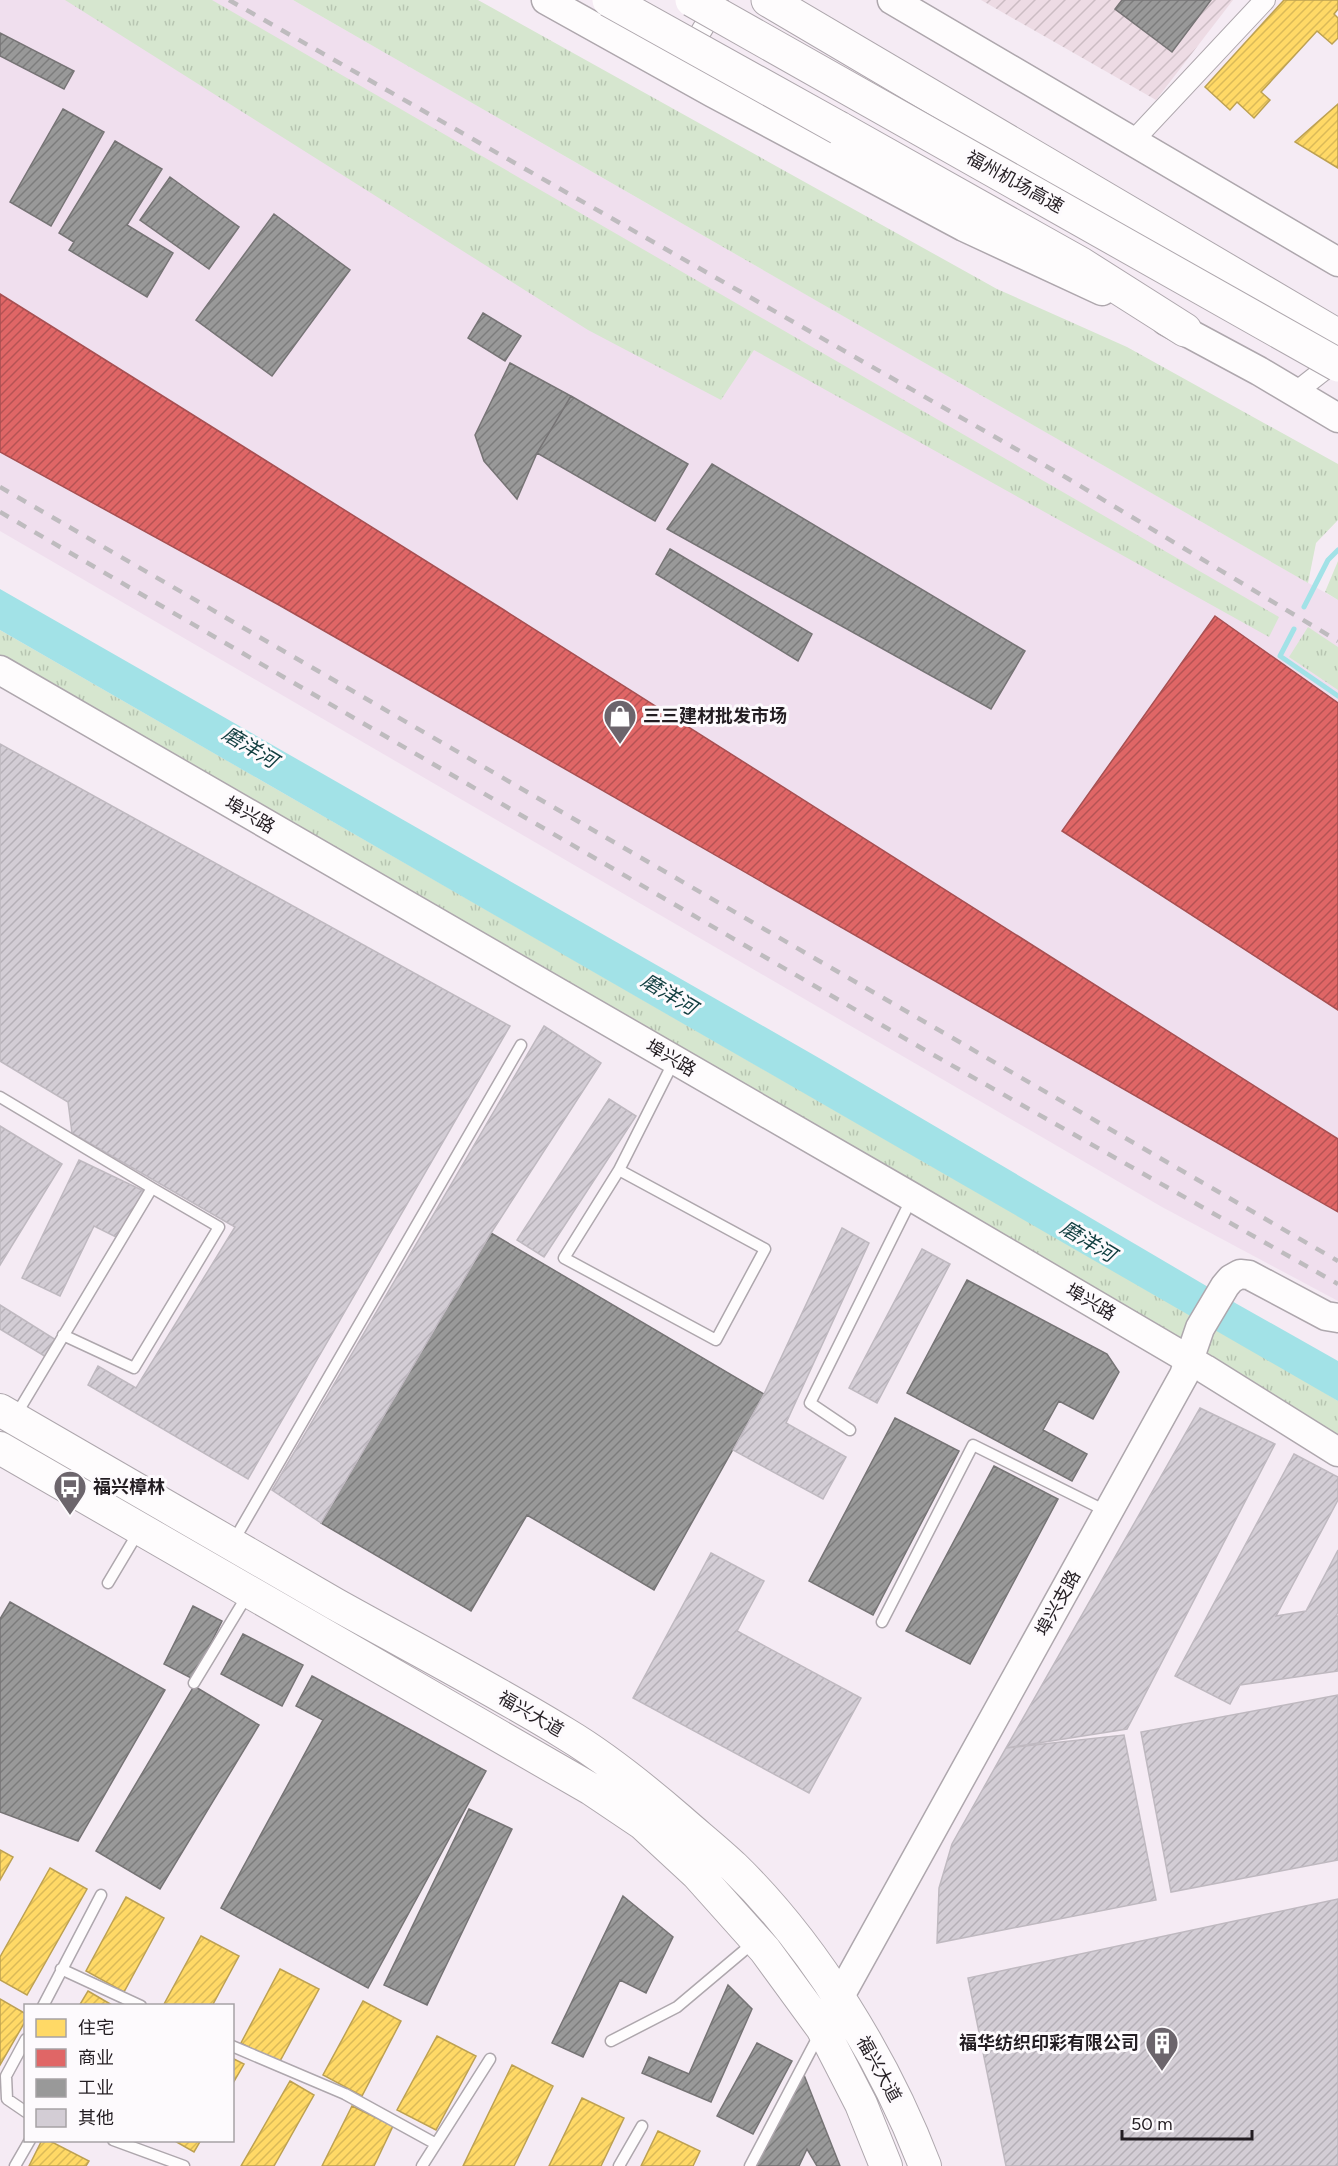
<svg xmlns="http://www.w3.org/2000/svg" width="1338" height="2166" viewBox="0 0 1338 2166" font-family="Figtree,'Noto Sans SC',sans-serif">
<defs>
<pattern id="industrial-furrows" width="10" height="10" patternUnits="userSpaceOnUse" patternTransform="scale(1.5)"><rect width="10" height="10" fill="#eddbe4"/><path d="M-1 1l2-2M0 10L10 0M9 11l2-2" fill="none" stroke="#cbbcc3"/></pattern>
<pattern id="grass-tufts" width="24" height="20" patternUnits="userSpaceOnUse" patternTransform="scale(1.5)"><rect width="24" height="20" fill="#d6e6cf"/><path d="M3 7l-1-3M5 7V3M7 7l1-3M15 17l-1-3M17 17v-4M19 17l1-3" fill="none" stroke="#b7c5b1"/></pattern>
<pattern id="homes-hatch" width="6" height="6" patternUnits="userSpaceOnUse" patternTransform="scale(1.5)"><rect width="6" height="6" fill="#ffd966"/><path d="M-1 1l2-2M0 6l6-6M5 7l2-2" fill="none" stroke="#daba58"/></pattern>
<pattern id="shops-hatch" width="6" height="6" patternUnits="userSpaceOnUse" patternTransform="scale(1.5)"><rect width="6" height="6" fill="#e06666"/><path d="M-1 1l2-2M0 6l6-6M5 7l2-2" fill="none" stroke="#b55354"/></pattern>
<pattern id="industry-hatch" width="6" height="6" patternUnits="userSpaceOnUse" patternTransform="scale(1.5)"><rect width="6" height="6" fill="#999"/><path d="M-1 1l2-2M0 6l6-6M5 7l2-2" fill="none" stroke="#7c7c7c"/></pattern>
<pattern id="building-hatch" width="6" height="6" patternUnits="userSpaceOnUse" patternTransform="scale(1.5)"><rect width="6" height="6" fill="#d3cdd5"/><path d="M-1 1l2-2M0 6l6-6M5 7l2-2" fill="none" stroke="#b5b0b7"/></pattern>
</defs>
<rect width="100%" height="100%" fill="#f5ebf4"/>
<path fill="#f0dfee" d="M 0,0 L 293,0 L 1338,600 L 1338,1301 L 1162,1207 L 0,531 Z"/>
<path fill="url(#industrial-furrows)" d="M 981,0 L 1233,0 L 1156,100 Z"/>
<path fill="url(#grass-tufts)" d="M 65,0 L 212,0 L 1279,617 L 1269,637 L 754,350 L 721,400 L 588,330 Z
M 293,0 L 478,0 L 997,289 L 1127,347 L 1338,464 L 1338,520 L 1316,543 L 1308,583 Z
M 1338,561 L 1338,600 L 1325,592 Z
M 1308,627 L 1338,647 L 1338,690 L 1289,657 Z
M 0,630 L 1312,1385 L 1338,1401 L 1338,1443 L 0,665 Z"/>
<path fill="#a2e2e7" d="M 0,589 L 819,1058 L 1237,1304 L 1338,1361 L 1338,1401 L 0,630 Z"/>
<path fill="url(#homes-hatch)" stroke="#bda152" stroke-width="1.5" d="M 1284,0 L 1338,0 L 1338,9 L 1334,14 L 1338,18 L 1338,38 L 1332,44 L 1317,31 L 1261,92 L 1270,100 L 1254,118 L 1237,102 L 1230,110 L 1205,87 Z
M 1338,104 L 1338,168 L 1295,142 Z
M 0,1850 L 13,1857 L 0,1880 Z
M 50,1868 L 87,1889 L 27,1995 L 0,1980 L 0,1957 Z
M 126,1897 L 164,1918 L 124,1992 L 86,1971 Z
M 201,1936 L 239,1956 L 212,2006 L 163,2006 Z
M 280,1969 L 319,1989 L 279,2063 L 241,2043 Z
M 88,1991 L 112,2005 L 112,2006 L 79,2006 Z
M 0,1999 L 26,2014 L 26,2020 L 0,2065 Z
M 363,2001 L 401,2021 L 362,2096 L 323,2075 Z
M 437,2036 L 476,2056 L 436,2130 L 397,2110 Z
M 232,2058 L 244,2064 L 232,2085 Z
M 512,2065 L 553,2086 L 514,2166 L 463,2166 Z
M 290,2081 L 314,2095 L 274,2166 L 241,2166 Z
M 582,2098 L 624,2118 L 601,2166 L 549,2166 Z
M 352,2106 L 393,2126 L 374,2166 L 322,2166 Z
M 658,2131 L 700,2151 L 693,2166 L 641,2166 Z
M 42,2140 L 48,2140 L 89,2161 L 86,2166 L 29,2166 Z
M 173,2140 L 201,2140 L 194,2152 Z"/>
<path fill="url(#shops-hatch)" stroke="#a75052" stroke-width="1.5" d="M 0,294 L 504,610 L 1338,1139 L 1338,1212 L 279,605 L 0,452 Z
M 1215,616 L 1338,703 L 1338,1010 L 1062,831 Z"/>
<path fill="url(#industry-hatch)" stroke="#767475" stroke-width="1.5" d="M 1122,0 L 1211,0 L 1172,52 L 1115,9 Z
M 0,33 L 74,71 L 64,89 L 0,56 Z
M 63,109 L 104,132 L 51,226 L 10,202 Z
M 115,141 L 162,169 L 127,225 L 173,253 L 147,297 L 69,250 L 74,242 L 59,233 Z
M 170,177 L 239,227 L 209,269 L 140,220 Z
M 274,214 L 350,270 L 272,376 L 196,320 Z
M 483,313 L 521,336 L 505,361 L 468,338 Z
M 510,363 L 571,396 L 537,453 L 517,499 L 484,461 L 475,435 Z
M 571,396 L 688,464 L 655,521 L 537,453 Z
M 712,464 L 1025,651 L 991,709 L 667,529 Z
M 670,549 L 812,634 L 798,661 L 656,574 Z
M 491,1233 L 764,1394 L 654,1590 L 527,1515 L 471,1611 L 321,1523 Z
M 967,1280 L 1107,1354 L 1119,1372 L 1093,1419 L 1059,1401 L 1043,1430 L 1087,1454 L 1072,1481 L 907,1393 Z
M 895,1418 L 959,1451 L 873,1615 L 809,1581 Z
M 994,1466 L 1058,1499 L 970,1664 L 906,1631 Z
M 10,1602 L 165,1690 L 78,1841 L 0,1812 L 0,1619 Z
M 193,1606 L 222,1621 L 193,1679 L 164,1664 Z
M 243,1634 L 303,1665 L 282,1706 L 221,1674 Z
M 312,1676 L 486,1771 L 368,1988 L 221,1908 L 323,1720 L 296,1706 Z
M 194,1686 L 259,1725 L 160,1889 L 96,1851 Z
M 469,1809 L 512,1829 L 427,2005 L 384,1985 Z
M 623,1896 L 673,1937 L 646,1993 L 620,1980 L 583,2057 L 552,2043 Z
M 728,1985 L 752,2009 L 711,2102 L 642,2073 L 649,2057 L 689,2074 Z
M 757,2043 L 792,2061 L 753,2134 L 717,2116 Z
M 804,2075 L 840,2166 L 817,2166 L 807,2149 L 799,2166 L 755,2166 Z"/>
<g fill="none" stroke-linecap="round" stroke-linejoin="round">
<path stroke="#a2e2e7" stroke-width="5" d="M 1304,607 L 1328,560 L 1338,550
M 1294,629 L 1280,656 L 1338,696"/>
</g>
<path fill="url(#building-hatch)" stroke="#bfb9c0" stroke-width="1.5" d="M 0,744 L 510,1026 L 248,1479 L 88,1385 L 98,1366 L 136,1388 L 235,1227 L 72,1133 L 68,1102 L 0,1061 Z
M 544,1026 L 601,1063 L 491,1233 L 321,1523 L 272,1490 Z
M 609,1099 L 636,1116 L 544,1257 L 517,1240 Z
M 0,1126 L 62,1164 L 0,1265 Z
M 79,1160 L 144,1191 L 120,1239 L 94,1226 L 60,1296 L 22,1278 Z
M 842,1228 L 869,1243 L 786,1423 L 846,1457 L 823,1499 L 733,1450 L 764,1394 Z
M 922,1249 L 950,1264 L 877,1403 L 849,1388 Z
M 0,1305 L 56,1340 L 46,1357 L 0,1329 Z
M 1200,1408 L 1275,1444 L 1127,1729 L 1006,1748 Z
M 1294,1454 L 1338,1477 L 1338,1500 L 1276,1616 L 1306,1611 L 1338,1550 L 1338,1612 L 1336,1616 L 1338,1616 L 1338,1671 L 1240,1685 L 1230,1704 L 1175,1676 Z
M 711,1553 L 764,1581 L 737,1631 L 861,1698 L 809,1793 L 633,1698 Z
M 1338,1695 L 1338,1860 L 1171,1892 L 1141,1732 Z
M 1124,1735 L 1156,1900 L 937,1943 L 939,1888 L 952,1844 L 1006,1748 Z
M 1338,1899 L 1338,2166 L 1006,2166 L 968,1978 Z"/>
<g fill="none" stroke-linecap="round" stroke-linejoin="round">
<defs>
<path id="lane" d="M 0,1097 L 152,1188 L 16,1415
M 619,1170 L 765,1249 L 716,1340 L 564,1258 Z
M 619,1170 L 674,1061
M 63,1335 L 134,1368 L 219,1227 L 152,1188
M 850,1430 L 810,1403 L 912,1198
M 233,1542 L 521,1045
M 108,1583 L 139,1531
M 882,1622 L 973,1445 L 1108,1512
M 194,1683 L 248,1594
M 61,1969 L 141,2006
M 43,2006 L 101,1895
M 26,2039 L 6,2076 L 7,2099 L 26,2112
M 611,2041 L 677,2007 L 753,1943
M 232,2046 L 345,2094 L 436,2144
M 113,2140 L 184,2166
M 15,2166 L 30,2140
M 422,2166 L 490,2059
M 619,2166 L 642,2126
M 750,2166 L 820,2033"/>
<path id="street" d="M 687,55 L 718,3
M 1133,141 L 1265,0
M 1296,392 L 1338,359"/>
<path id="secondary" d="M 546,0 L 713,93 L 964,227 L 1102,291
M 892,0 L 1338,262
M 1166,321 L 1259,371 L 1338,418
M 0,670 L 912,1197 L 1205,1369 L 1338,1452
M 829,2016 L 1184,1375 L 1200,1328 L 1225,1286 L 1231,1279 L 1240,1274 L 1249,1275 L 1326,1316 L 1338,1318"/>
<path id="primary" d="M 0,1410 C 112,1474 223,1540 335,1604 C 412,1647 491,1688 566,1734 C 606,1758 643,1788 679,1819 C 697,1835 716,1850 734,1867 C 815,1946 885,2061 925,2166
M 0,1448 L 591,1789 L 643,1824 L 697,1874 L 765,1950 L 822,2028 L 861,2104 L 886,2166"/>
<path id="highway" d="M 768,0 L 1338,336
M 839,128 L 1081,264 L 1185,330"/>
</defs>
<use href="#lane" stroke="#aea7ad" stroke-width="13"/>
<use href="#street" stroke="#aea7ad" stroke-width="22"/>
<use href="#secondary" stroke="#aea7ad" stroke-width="31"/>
<use href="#primary" stroke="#aea7ad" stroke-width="34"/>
<use href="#highway" stroke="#aea7ad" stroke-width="35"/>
<use href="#lane" stroke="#fefcfd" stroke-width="10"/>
<use href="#street" stroke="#fefcfd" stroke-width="20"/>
<use href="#secondary" stroke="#fefcfd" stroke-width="28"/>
<use href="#primary" stroke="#fefcfd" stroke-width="32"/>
<use href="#highway" stroke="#fefcfd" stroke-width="33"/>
<path stroke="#bebbbe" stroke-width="4.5" stroke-dasharray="10 10" stroke-linecap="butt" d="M 229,0 L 1067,478 L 1338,641
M 0,487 L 1338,1261
M 0,512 L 923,1049 L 1338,1284"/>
<defs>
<path id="highway-bridge" d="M 609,0 L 839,128
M 692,0 L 1338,365"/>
</defs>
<use href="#highway-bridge" stroke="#aea7ad" stroke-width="35" stroke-linecap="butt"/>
<use href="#highway-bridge" stroke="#fefcfd" stroke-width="33"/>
</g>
<defs>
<symbol id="shop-pin" viewBox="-11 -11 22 30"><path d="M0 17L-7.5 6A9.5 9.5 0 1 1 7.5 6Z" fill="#6c656c" stroke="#fdfafd"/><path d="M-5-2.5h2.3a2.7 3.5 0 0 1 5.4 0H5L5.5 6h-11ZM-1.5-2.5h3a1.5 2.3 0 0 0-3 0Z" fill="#fff"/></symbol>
<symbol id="bus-pin" viewBox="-11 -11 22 30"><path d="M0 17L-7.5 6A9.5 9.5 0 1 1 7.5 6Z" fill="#6c656c" stroke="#fdfafd"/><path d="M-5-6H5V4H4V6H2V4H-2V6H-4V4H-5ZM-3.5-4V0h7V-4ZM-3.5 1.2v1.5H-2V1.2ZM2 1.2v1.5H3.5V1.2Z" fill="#fff"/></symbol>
<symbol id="building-pin" viewBox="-11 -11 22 30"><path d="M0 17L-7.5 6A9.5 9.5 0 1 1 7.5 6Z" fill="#6c656c" stroke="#fdfafd"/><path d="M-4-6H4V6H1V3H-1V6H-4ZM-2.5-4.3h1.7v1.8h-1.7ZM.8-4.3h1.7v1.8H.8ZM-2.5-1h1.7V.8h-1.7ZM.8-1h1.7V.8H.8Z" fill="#fff"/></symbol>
</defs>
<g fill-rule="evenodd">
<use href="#shop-pin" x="601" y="697" width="38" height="52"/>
<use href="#bus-pin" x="51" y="1468" width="38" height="52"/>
<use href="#building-pin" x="1143" y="2024" width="38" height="52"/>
</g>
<g text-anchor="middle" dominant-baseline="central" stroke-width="6" stroke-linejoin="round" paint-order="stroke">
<g font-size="18" fill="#231d22" stroke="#fdfafd">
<text transform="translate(1015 182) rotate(29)">福州机场高速</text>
<text transform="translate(250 815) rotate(30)">埠兴路</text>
<text transform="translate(671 1058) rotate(30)">埠兴路</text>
<text transform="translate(1091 1302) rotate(30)">埠兴路</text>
<text transform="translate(1058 1603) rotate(-61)">埠兴支路</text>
<text transform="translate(531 1714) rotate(30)">福兴大道</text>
<text transform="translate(879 2069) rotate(61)">福兴大道</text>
</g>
<g font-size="18" font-weight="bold" fill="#231d22" stroke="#fdfafd" text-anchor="start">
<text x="643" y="716">三三建材批发市场</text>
<text x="93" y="1487">福兴樟林</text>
<text x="1139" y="2043" text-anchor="end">福华纺织印彩有限公司</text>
</g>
<g font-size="20" font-style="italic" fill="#0f3d3f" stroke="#fdfafd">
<text transform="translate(250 747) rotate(31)">磨洋河</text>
<text transform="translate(669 994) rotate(31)">磨洋河</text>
<text transform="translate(1088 1241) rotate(31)">磨洋河</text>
</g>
</g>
<rect x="24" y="2004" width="210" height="138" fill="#fdfafd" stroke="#a6a2a5" stroke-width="1.5"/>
<rect x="36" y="2019" width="30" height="18" fill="#ffd966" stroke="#a6a2a5" stroke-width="1.5"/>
<text x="78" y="2034" font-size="18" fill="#231d22">住宅</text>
<rect x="36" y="2049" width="30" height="18" fill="#e06666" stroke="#a6a2a5" stroke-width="1.5"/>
<text x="78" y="2064" font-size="18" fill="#231d22">商业</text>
<rect x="36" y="2079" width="30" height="18" fill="#999999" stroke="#a6a2a5" stroke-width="1.5"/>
<text x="78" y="2094" font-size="18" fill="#231d22">工业</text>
<rect x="36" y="2109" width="30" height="18" fill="#d3cdd5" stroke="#a6a2a5" stroke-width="1.5"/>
<text x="78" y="2124" font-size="18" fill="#231d22">其他</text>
<path d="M1122 2130v9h130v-9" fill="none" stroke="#231d22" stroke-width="3"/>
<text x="1131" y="2130" font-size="18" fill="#231d22" stroke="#fdfafd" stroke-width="4.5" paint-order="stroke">50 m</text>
</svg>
